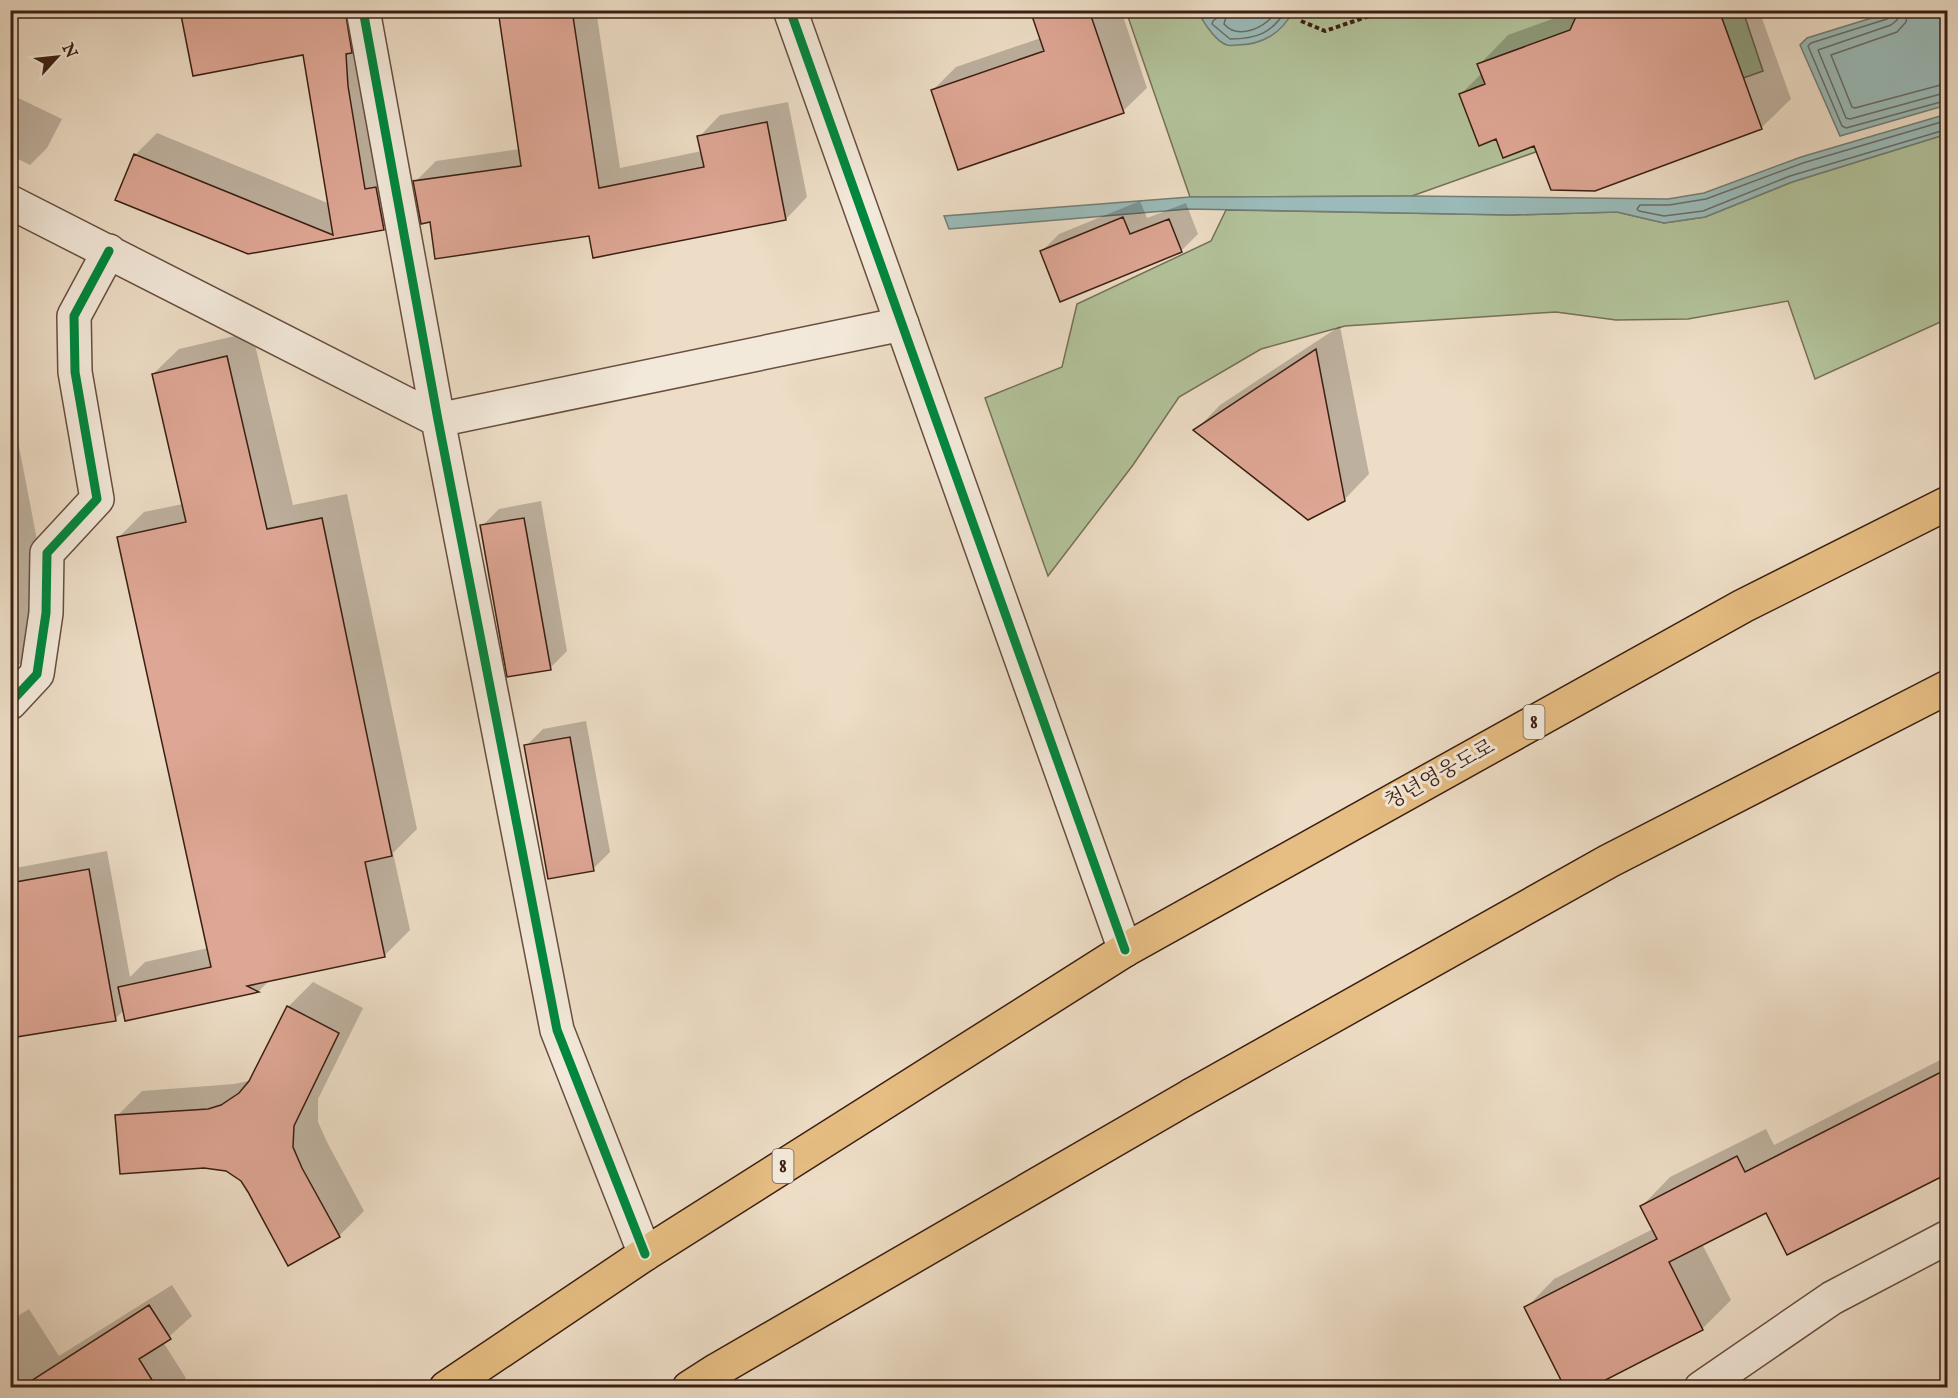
<svg xmlns="http://www.w3.org/2000/svg" width="1958" height="1398" viewBox="0 0 1958 1398" font-family="'IM FELL English','Noto Serif KR',serif">
<rect width="100%" height="100%" fill="#edddc6"/>
<filter id="stains"><feTurbulence type="fractalNoise" baseFrequency=".00333" numOctaves="4"/><feColorMatrix values="0 0 0 0 .2 0 0 0 0 .09 0 0 0 0 .02 0 0 0 .5 -.17"/></filter>
<radialGradient id="worn" r=".72"><stop offset=".6" stop-color="#630" stop-opacity="0"/><stop offset="1" stop-color="#630" stop-opacity=".3"/></radialGradient>
<path fill="#b2c29a" stroke="#767056" stroke-width="1.5" d="M 1126,11 L 1743,11 L 1763,71 L 1412,196 L 1190,197 Z
M 1947,134 L 1947,319 L 1815,379 L 1788,301 L 1688,319 L 1616,320 L 1556,312 L 1345,326 L 1261,349 L 1179,397 L 1133,465 L 1048,576 L 985,398 L 1062,367 L 1077,304 L 1211,241 L 1226,210 L 1511,215 L 1617,212 L 1664,223 L 1705,217 L 1792,182 Z"/>
<path fill="#9abbb9" stroke="#747d76" stroke-width="1.5" d="M 1217,11 L 1217,10 L 1293,11 C 1282,33 1262,45 1237,45 C 1234,45 1230,46 1227,45 C 1217,42 1207,27 1202,19 Z
M 1894,11 L 1947,11 L 1947,105 L 1840,136 L 1800,45 L 1807,38 Z
M 1947,114 L 1947,134 L 1792,182 L 1705,217 L 1664,223 L 1617,212 L 1511,215 L 1188,209 L 949,229 L 944,216 L 1190,197 L 1412,196 L 1668,199 L 1704,193 L 1801,157 Z"/>
<path fill="#0003" d="M 181,10 L 369,10 L 405,207 L 383,228 L 248,252 L 135,155 L 157,133 L 330,204 L 304,53 Z
M 499,10 L 596,10 L 620,168 L 702,151 L 699,137 L 720,115 L 788,102 L 807,197 L 786,219 L 590,234 L 431,220 L 415,182 L 436,161 L 520,149 Z
M 1031,10 L 1121,10 L 1147,88 L 1123,111 L 933,90 L 956,67 L 1041,38 Z
M 1577,10 L 1759,10 L 1791,99 L 1761,128 L 1535,144 L 1497,137 L 1461,94 L 1482,73 L 1479,65 L 1508,35 Z
M 10,94 L 62,119 L 47,148 L 30,165 L 10,155 Z
M 1140,201 L 1147,218 L 1186,203 L 1198,234 L 1181,251 L 1042,251 L 1059,234 Z
M 1340,326 L 1369,474 L 1344,500 L 1196,430 L 1220,405 Z
M 252,332 L 293,505 L 347,494 L 417,829 L 393,853 L 410,930 L 384,956 L 270,980 L 259,991 L 126,1020 L 124,1010 L 115,1019 L 10,1036 L 10,869 L 107,851 L 130,977 L 145,962 L 208,948 L 118,538 L 144,512 L 183,504 L 153,374 L 179,349 Z
M 10,400 L 38,545 L 40,643 L 17,667 L 10,678 Z
M 541,501 L 567,651 L 550,668 L 482,526 L 499,509 Z
M 586,721 L 610,852 L 593,869 L 526,746 L 543,729 Z
M 313,982 L 363,1008 L 318,1099 L 318,1122 L 327,1142 L 364,1211 L 339,1236 L 226,1170 L 117,1116 L 142,1091 L 234,1084 L 248,1081 L 253,1077 L 288,1007 Z
M 1948,1056 L 1948,1172 L 1788,1253 L 1766,1211 L 1702,1244 L 1731,1300 L 1702,1329 L 1526,1308 L 1554,1279 L 1653,1229 L 1642,1206 L 1670,1177 L 1766,1129 L 1774,1145 Z
M 172,1285 L 192,1316 L 163,1342 L 186,1378 L 176,1388 L 10,1388 L 10,1321 L 29,1309 L 59,1356 Z
M 1851,1383 L 1853,1388 L 1843,1388 Z"/>
<g fill="none" stroke-linecap="round" stroke-linejoin="round">
<path stroke="#6a6d66" stroke-width="1.5" d="M 1220,10 L 1219,16 L 1213,21 L 1212,24 L 1230,39 C 1257,39 1272,33 1286,10
M 1228,10 L 1224,24 C 1239,41 1267,27 1277,10
M 1892,10 L 1891,16 L 1887,19 L 1811,43 L 1808,46 L 1842,126 L 1846,128 L 1948,100
M 1899,10 L 1897,20 L 1891,25 L 1818,50 L 1846,118 L 1850,119 L 1948,92
M 1908,10 L 1906,22 L 1897,32 L 1831,55 L 1852,107 L 1855,108 L 1948,83
M 1948,120 L 1803,163 L 1706,199 L 1669,205 L 1640,205 L 1637,209 L 1639,211 L 1664,216 L 1703,211 L 1790,176 L 1948,129"/>
</g>
<path fill="#dea694" stroke="#3b1f12" stroke-width="1.5" d="M 180,10 L 345,10 L 352,53 L 346,54 L 348,86 L 365,189 L 376,187 L 384,230 L 248,254 L 115,200 L 134,154 L 333,235 L 303,55 L 193,76 Z
M 498,10 L 572,10 L 599,188 L 704,167 L 697,136 L 767,122 L 786,220 L 593,258 L 589,236 L 435,259 L 430,222 L 421,224 L 413,181 L 521,166 Z
M 1030,10 L 1089,10 L 1124,113 L 958,170 L 931,90 L 1044,51 Z
M 1579,10 L 1719,10 L 1762,129 L 1595,191 L 1551,190 L 1534,146 L 1503,158 L 1496,139 L 1479,146 L 1459,94 L 1485,84 L 1477,64 L 1570,30 Z
M 1123,217 L 1130,234 L 1169,219 L 1182,252 L 1060,302 L 1040,251 Z
M 1316,349 L 1345,501 L 1308,520 L 1193,430 Z
M 227,356 L 267,529 L 322,518 L 392,856 L 365,862 L 385,957 L 247,986 L 259,992 L 125,1021 L 118,987 L 211,967 L 117,537 L 186,522 L 152,374 Z
M 524,518 L 551,670 L 507,677 L 480,525 Z
M 570,737 L 594,871 L 548,879 L 524,745 Z
M 89,869 L 116,1021 L 10,1038 L 10,883 Z
M 287,1006 L 339,1033 L 294,1126 L 293,1147 L 302,1168 L 340,1237 L 288,1266 L 248,1192 L 241,1181 L 226,1171 L 204,1168 L 120,1174 L 115,1115 L 208,1109 L 221,1105 L 239,1093 L 249,1081 Z
M 1947,1069 L 1947,1174 L 1787,1255 L 1766,1213 L 1669,1262 L 1703,1330 L 1590,1388 L 1565,1388 L 1524,1307 L 1657,1239 L 1640,1206 L 1737,1156 L 1745,1172 Z
M 149,1305 L 171,1339 L 139,1359 L 157,1388 L 20,1388 Z"/>
<g fill="none" stroke-linecap="round" stroke-linejoin="round">
<defs>
<path id="minor" d="M 363,10 L 438,420 L 557,1030 L 645,1254
M 10,202 L 438,420 L 902,324
M 10,703 L 37,674 L 46,613 L 47,553 L 97,499 L 75,372 L 74,316 L 109,251
M 1701,1388 L 1832,1298 L 1948,1237"/>
<path id="tertiary" d="M 790,10 L 1125,950"/>
<path id="primary" d="M 446,1388 L 645,1254 L 1125,950
M 689,1388 L 717,1370 L 1192,1095"/>
<path id="motorway" d="M 1125,950 L 1743,606 L 1948,503
M 1192,1095 L 1609,861 L 1948,687"/>
</defs>
<use href="#minor" stroke="#684e3f" stroke-width="36"/>
<use href="#tertiary" stroke="#684e3f" stroke-width="36"/>
<use href="#primary" stroke="#3b1f12" stroke-width="36"/>
<use href="#motorway" stroke="#3b1f12" stroke-width="36"/>
<path stroke="#3b1f12" stroke-width="4" stroke-dasharray="4.5 3" stroke-linecap="butt" d="M 1301,21 L 1325,31 L 1387,10"/>
<use href="#minor" stroke="#f3e9da" stroke-width="33"/>
<use href="#tertiary" stroke="#f3e9da" stroke-width="33"/>
<use href="#primary" stroke="#e6be83" stroke-width="33"/>
<use href="#motorway" stroke="#e6be83" stroke-width="33"/>
<defs>
<path id="cycleway" d="M 363,10 L 438,420 L 557,1030 L 645,1254
M 790,10 L 1125,950
M 10,703 L 37,674 L 46,613 L 47,553 L 97,499 L 75,372 L 74,316 L 109,251"/>
</defs>
<use href="#cycleway" stroke="#f3e9da" stroke-width="13"/>
<use href="#cycleway" stroke="#00873e" stroke-width="9"/>
</g>
<g text-anchor="middle" dominant-baseline="central" stroke-width="6" stroke-linejoin="round" paint-order="stroke">
<g fill="#f3e9da" stroke="#725c4e" stroke-width="1.5">
<rect x="1523.5" y="705" width="21" height="34" rx="4.5"/>
<rect x="772.5" y="1149" width="21" height="34" rx="4.5"/>
</g>
<g font-size="20" font-weight="bold" fill="#3b1f12">
<text x="1534" y="722">8</text>
<text x="783" y="1166">8</text>
</g>
<g font-size="21" fill="#3b1f12" stroke="#f3e9da">
<text transform="translate(1440 775) rotate(-29)">청년영웅도로</text>
</g>
</g>
<rect width="1958" height="1398" fill="none" stroke="#edddc6" stroke-width="36"/>
<rect x="12" y="12" width="1934" height="1374" fill="none" stroke="#3b1f12" stroke-width="3"/>
<rect x="18" y="18" width="1922" height="1362" fill="none" stroke="#3b1f12" stroke-width="1.5"/>
<g transform="translate(57 57) rotate(63)" stroke="#f3e9da" stroke-width="4.5" paint-order="stroke">
<path d="M0-4.5L10 22L0 15L-10 22Z" fill="#3b1f12"/>
<text y="-9" font-size="16" font-weight="bold" text-anchor="middle" fill="#3b1f12">N</text>
</g>
<rect width="100%" height="100%" filter="url(#stains)"/>
<rect width="100%" height="100%" fill="url(#worn)"/>
</svg>
